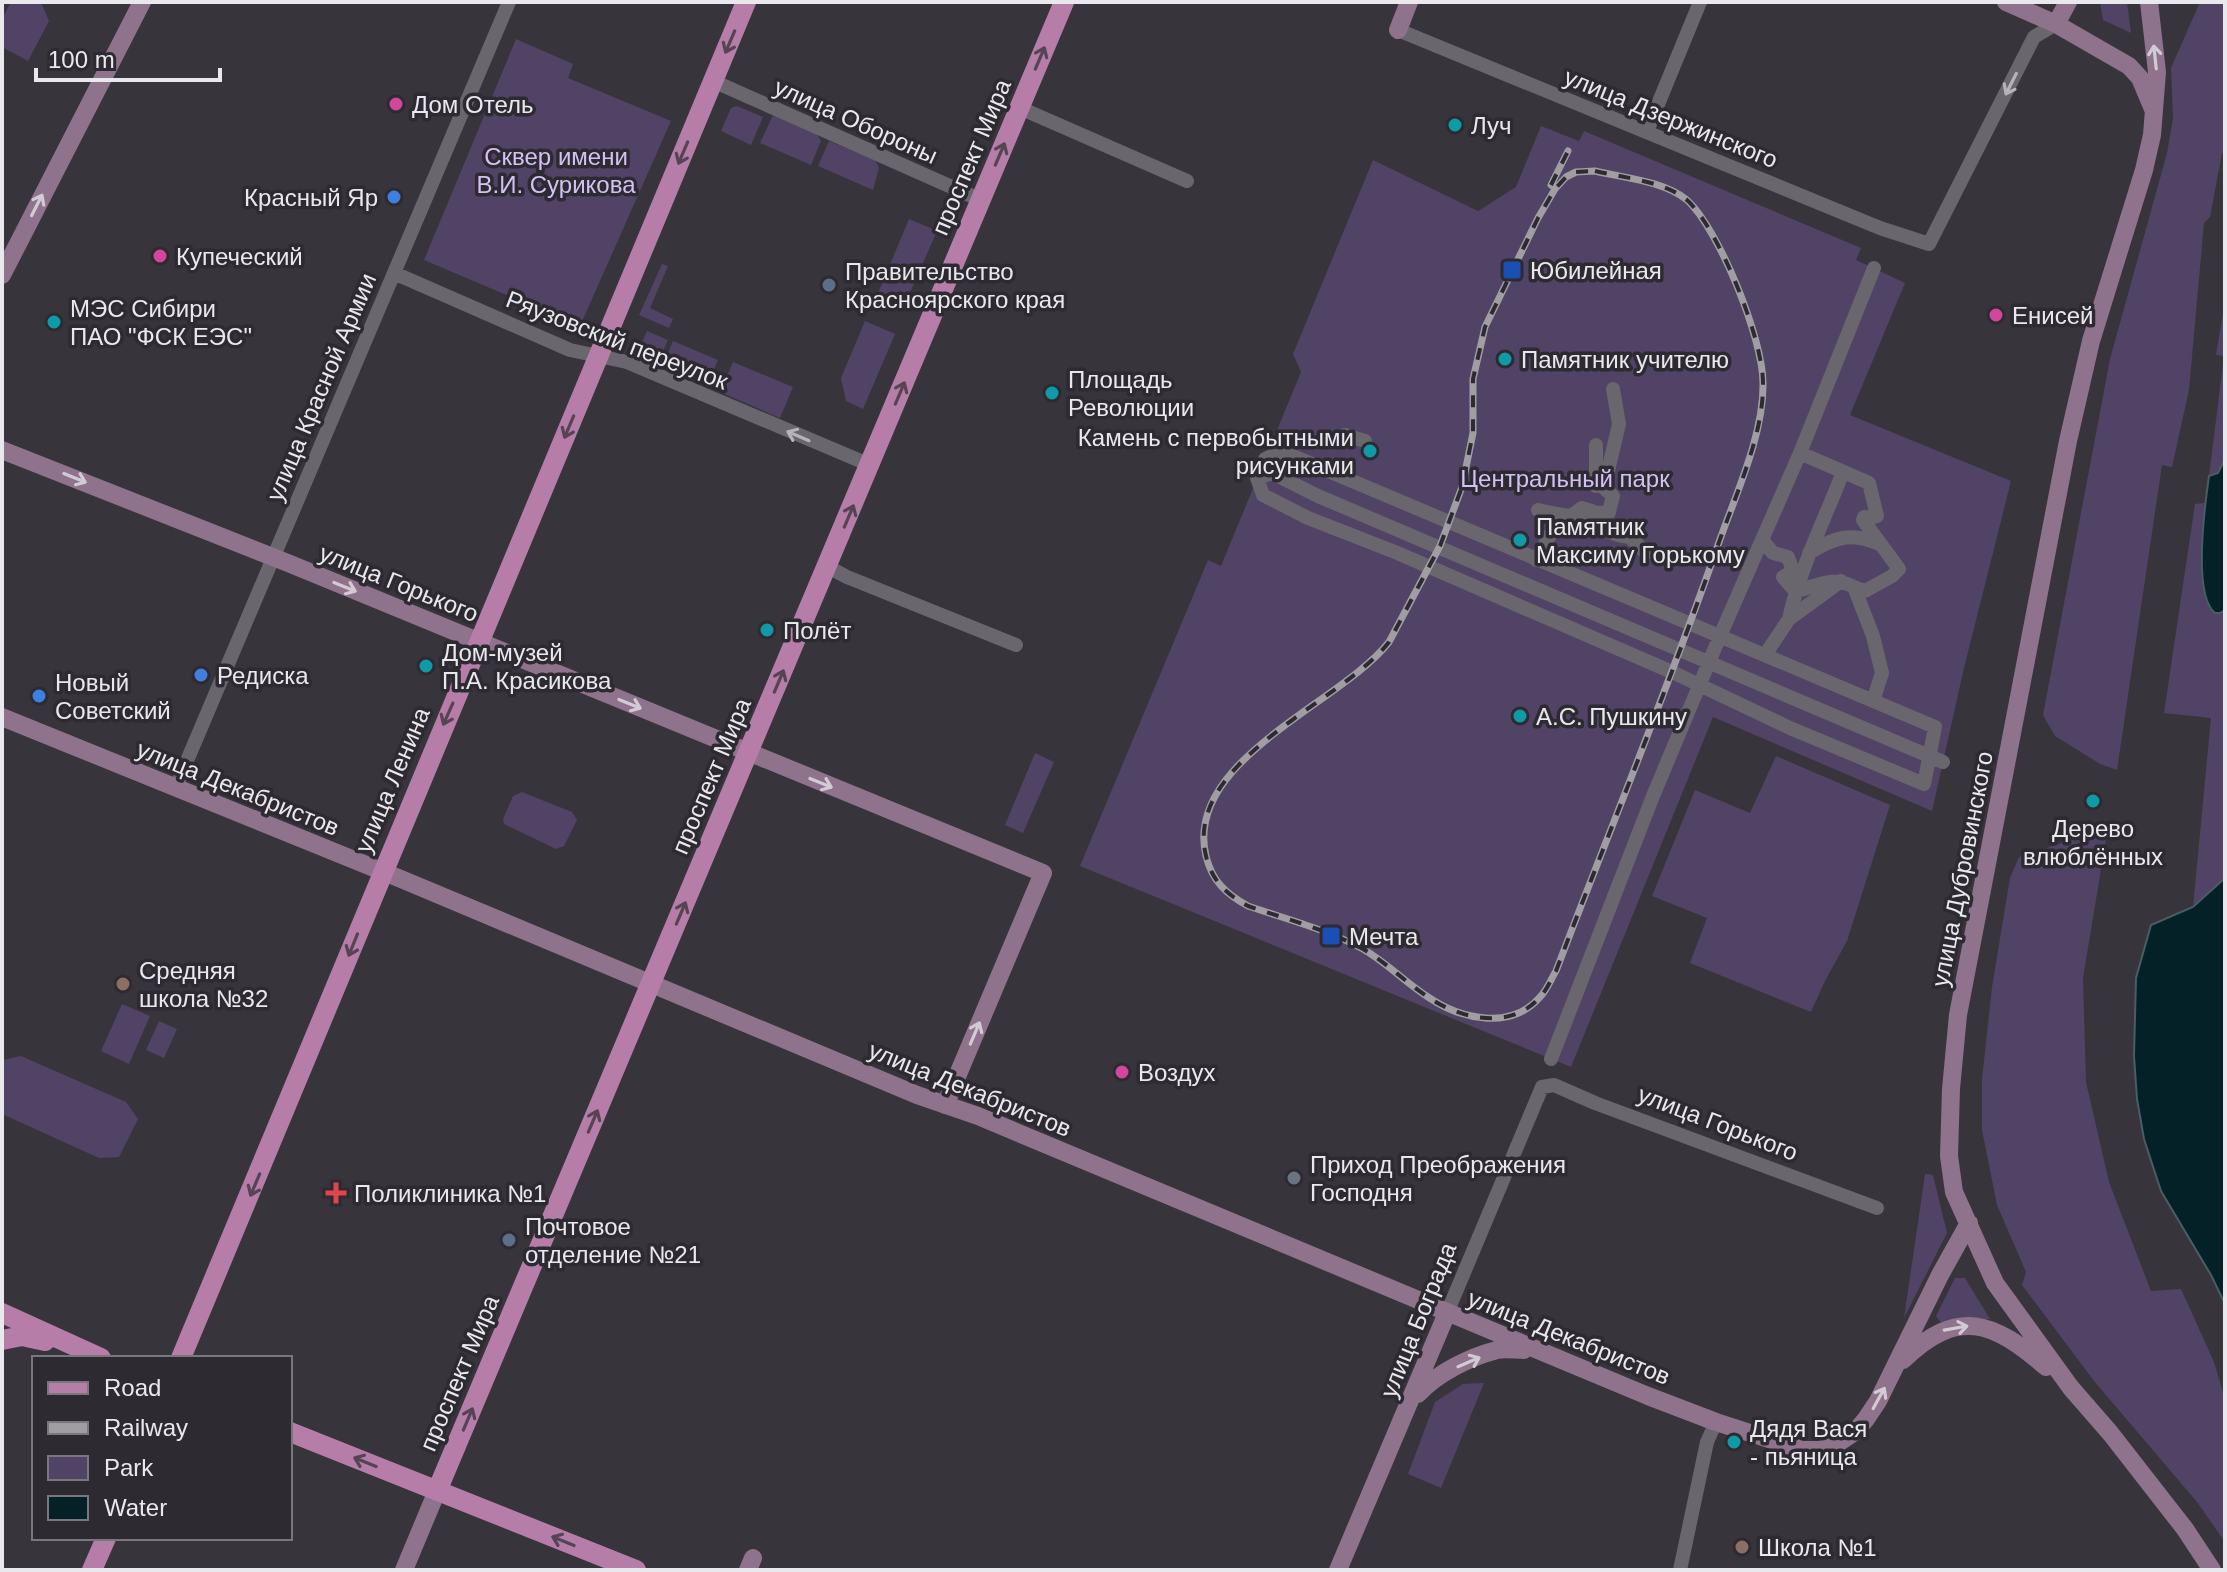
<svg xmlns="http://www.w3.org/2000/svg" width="2227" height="1572" viewBox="0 0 2227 1572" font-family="Arial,sans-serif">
<rect width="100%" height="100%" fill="#37353b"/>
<path fill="#504365" d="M 11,2 L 41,2 L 49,21 L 28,61 L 2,47 L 2,19 Z
M 2100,2 L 2127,2 L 2131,33 L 2103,20 Z
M 2200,2 L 2225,2 L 2225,153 L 2222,153 L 2210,217 L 2204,223 L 2189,390 L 2172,467 L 2162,465 L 2117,770 L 2100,764 L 2055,736 L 2043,715 L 2110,359 L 2167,153 L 2173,118 L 2171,68 Z
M 516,39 L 573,64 L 568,78 L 671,121 L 580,326 L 424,260 Z
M 737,106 L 763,117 L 751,145 L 721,131 L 731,108 Z
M 773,115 L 817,134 L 821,141 L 811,165 L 760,143 Z
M 1541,126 L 1579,141 L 1584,131 L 1861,248 L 1856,260 L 1905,283 L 1850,415 L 2011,481 L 1964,668 L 1932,811 L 1713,717 L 1571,1067 L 1080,866 L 1208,560 L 1221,566 L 1301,372 L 1293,354 L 1373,160 L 1478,211 L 1516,187 Z
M 829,141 L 875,160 L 879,168 L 873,190 L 818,166 Z
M 909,219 L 937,231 L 905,304 L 878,293 Z
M 662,264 L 668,266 L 650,308 L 673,319 L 669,328 L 639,315 Z
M 2225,301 L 2225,459 L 2218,473 L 2209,476 L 2224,356 L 2216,355 Z
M 865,321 L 895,334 L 863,409 L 846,401 L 841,378 Z
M 647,331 L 668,340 L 656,367 L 635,358 Z
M 673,341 L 718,360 L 707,386 L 662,367 Z
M 733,362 L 793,387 L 780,418 L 720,392 Z
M 2205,503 L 2202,534 L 2206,602 L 2220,613 L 2225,610 L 2225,878 L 2193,907 L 2211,718 L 2164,713 L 2195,504 Z
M 1035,753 L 1054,762 L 1023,833 L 1005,825 Z
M 1776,756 L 1890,805 L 1847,941 L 1825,981 L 1811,1012 L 1690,963 L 1707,918 L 1652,896 L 1695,790 L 1750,813 Z
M 522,792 L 572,812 L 577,820 L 564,846 L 556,849 L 504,824 L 503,819 L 513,796 Z
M 2107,833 L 2083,978 L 2086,1082 L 2109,1182 L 2151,1291 L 2181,1289 L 2214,1362 L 2225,1399 L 2225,1542 L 2197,1502 L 2094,1381 L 2022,1285 L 2026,1272 L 1997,1205 L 1982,1130 L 1982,1079 L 1992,987 L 2010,878 L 2019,857 L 2086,835 Z
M 122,1004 L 150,1016 L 129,1064 L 101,1051 Z
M 159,1021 L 177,1029 L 164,1058 L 146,1050 Z
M 21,1056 L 126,1102 L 138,1119 L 119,1157 L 99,1158 L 2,1114 L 2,1062 L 3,1060 Z
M 1925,1174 L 1933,1175 L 1947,1233 L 1904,1318 Z
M 1955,1278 L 1965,1278 L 1990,1319 L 1941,1323 L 1936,1316 Z
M 1484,1383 L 1441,1488 L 1408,1474 L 1435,1402 L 1463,1384 Z"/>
<path fill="#042128" stroke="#495d63" stroke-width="2" d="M 2225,459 L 2225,610 L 2220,613 L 2215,613 C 2192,594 2205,504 2209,476 L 2218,473 Z
M 2225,878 L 2225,1304 L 2211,1275 L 2161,1191 L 2144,1139 L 2137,1099 L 2134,1056 L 2136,978 L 2151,925 L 2193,907 Z"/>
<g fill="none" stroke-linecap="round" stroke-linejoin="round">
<path stroke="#69666d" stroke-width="14" d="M 1398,30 L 1880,228 L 1929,244 L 2034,37 L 2056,24
M 713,81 L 981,200
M 1020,108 L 1187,181
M 1647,131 L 1700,2
M 394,273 L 570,350 L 627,362 L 870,465
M 1345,435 L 1365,441
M 1596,445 L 1596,486
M 1281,451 L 1935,727 L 1924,784 L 1790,728 L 1672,672 L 1395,552 L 1308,518 L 1263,495 L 1257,478 L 1272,473 L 1265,459 Z
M 1800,453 L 1869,483 L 1877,516 L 1870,518 L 1864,517 L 1863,520 L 1899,569 L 1892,576 L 1865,591 L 1854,587
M 1272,473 L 1318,496 L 1943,762
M 1538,510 C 1549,513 1559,514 1570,516 C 1591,520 1608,536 1630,537 L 1646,553
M 1571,516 L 1582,508 L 1597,513 L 1609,512 L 1613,496 L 1604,488 L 1619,424 L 1613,389
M 1763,541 L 1773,553 L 1788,557 L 1793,571 L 1783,577 L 1795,591 C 1820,586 1830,575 1854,587 L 1873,636 L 1882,673 L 1873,701
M 1809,553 C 1833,538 1851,531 1879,544
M 1536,560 L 1561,516
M 828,567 L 847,577 L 1016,645
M 1789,619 C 1800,568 1824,521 1843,472
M 1765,655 L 1789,619 L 1841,581
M 175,789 L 509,2
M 1551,1059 L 1653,796 L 1720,636 L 1800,453 L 1874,268
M 1447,1313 L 1542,1087 L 1554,1085 L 1595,1103 L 1877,1208
M 1680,1570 L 1707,1442 L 1716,1422"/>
<path stroke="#8f728b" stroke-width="18" d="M 2006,2 L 2056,24 L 2129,66 L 2140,78 L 2153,109
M 2149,2 L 2157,72 L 2152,135 L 2144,170 L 2091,341 L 2068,441 L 1958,1015 L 1951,1089 L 1949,1156 L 1954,1192 L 1995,1283 L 2071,1388 L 2111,1434 L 2185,1529 L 2212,1570
M 2056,24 L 2068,2
M 1398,30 L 1409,2
M 2,275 L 142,2
M 2,450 L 288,563 L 1043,873 L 945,1105
M 2,717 L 401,879 L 917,1095 L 978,1116 L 1648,1396 L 1716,1422 L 1803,1450 L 1819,1450 L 1835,1445 L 1856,1431 L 1866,1419 L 1878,1401 L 1940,1275 L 1969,1223
M 1903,1360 C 1958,1307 1993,1321 2046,1367
M 1418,1394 C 1437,1373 1470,1357 1497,1350 C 1505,1348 1515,1350 1524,1350
M 404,1570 L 437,1491
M 748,1570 L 753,1558
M 1338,1570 L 1447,1313"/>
<path stroke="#b57da8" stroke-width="20" d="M 2,1313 L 101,1358
M 2,1340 L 22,1336 L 45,1341
M 181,1358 L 746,2
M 290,1432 L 636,1570
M 437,1491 L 1064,2
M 92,1570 L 106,1538"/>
<defs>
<path id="rail" d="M 1595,171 C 1624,178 1664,181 1687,200 C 1719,229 1763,339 1763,383 C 1764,435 1735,496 1718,545 C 1668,689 1610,829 1556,971 C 1551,979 1547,990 1540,997 C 1511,1031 1460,1019 1428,997 C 1405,982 1387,963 1363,949 C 1328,930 1286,919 1248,906 C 1226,894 1212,881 1206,856 C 1183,760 1342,703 1389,642 L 1440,546 L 1462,487 L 1473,433 L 1473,379 L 1485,327 L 1538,218 L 1555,189 L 1566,177 L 1576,172 Z
M 1551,185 L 1568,151"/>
</defs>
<use href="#rail" stroke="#a09ea3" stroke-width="7"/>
<use href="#rail" stroke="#2d2b31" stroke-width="4" stroke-dasharray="12" stroke-linecap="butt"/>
</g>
<defs><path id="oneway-shaft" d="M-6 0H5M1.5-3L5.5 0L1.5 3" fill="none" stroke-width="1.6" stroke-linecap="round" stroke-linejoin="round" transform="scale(2)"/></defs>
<g stroke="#564455">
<use href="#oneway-shaft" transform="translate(730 42) rotate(113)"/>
<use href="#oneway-shaft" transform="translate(1040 58) rotate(-67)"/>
<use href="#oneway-shaft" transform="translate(683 153) rotate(113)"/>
<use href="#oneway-shaft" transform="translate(1000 154) rotate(-67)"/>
<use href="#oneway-shaft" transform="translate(900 393) rotate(-67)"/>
<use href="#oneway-shaft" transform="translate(569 427) rotate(113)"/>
<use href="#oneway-shaft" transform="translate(849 516) rotate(-67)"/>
<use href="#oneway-shaft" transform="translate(779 681) rotate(-67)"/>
<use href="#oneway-shaft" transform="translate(448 714) rotate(114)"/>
<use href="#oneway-shaft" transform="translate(681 913) rotate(-67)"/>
<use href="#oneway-shaft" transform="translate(353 945) rotate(112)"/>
<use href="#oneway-shaft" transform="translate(593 1121) rotate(-67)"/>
<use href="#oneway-shaft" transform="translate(255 1185) rotate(113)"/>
<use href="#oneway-shaft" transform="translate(468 1419) rotate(-67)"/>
<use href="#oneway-shaft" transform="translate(365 1462) rotate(-158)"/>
<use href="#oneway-shaft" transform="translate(563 1541) rotate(-158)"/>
</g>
<g stroke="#d2cad4">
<use href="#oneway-shaft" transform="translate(2155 57) rotate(-96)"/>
<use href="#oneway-shaft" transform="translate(37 205) rotate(-63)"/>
<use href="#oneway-shaft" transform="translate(75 478) rotate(22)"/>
<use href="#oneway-shaft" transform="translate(345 587) rotate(22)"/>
<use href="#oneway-shaft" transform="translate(630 704) rotate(22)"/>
<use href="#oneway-shaft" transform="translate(821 783) rotate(22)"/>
<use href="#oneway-shaft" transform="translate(975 1033) rotate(-67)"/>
<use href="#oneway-shaft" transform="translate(1956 1328) rotate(-10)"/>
<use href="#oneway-shaft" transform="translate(1469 1362) rotate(-23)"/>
<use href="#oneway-shaft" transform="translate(1879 1398) rotate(-61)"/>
</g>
<g stroke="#b6b4b9">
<use href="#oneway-shaft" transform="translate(2011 84) rotate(117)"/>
<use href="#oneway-shaft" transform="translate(798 436) rotate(-157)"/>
</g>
<g fill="#d1479c" stroke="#2d2b31" stroke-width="3">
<circle cx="396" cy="104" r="8"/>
<circle cx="160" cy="256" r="8"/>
<circle cx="1996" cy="315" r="8"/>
<circle cx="1122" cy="1072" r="8"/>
</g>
<g fill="#0f9aa8" stroke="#2d2b31" stroke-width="3">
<circle cx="1455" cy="125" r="8"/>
<circle cx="54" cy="322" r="8"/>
<circle cx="1505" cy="359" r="8"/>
<circle cx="1052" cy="393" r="8"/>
<circle cx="1370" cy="451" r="8"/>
<circle cx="1520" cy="540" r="8"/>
<circle cx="767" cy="630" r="8"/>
<circle cx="426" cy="666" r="8"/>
<circle cx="1520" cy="716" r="8"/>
<circle cx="2093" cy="801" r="8"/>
<circle cx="1734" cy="1442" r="8"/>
</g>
<g fill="#3f7fe0" stroke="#2d2b31" stroke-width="3">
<circle cx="394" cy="197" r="8"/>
<circle cx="201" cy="675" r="8"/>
<circle cx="39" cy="696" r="8"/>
</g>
<g fill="#1a4fb4" stroke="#2d2b31" stroke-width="3">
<rect x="1502" y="260" width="20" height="20" rx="4"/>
<rect x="1321" y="926" width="20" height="20" rx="4"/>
</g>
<g fill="#5c6f8a" stroke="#2d2b31" stroke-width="3">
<circle cx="829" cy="285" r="8"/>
<circle cx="509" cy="1240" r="8"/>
</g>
<g fill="#8d6e63" stroke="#2d2b31" stroke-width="3">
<circle cx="123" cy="984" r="8"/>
<circle cx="1742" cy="1547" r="8"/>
</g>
<circle fill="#6b7280" stroke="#2d2b31" stroke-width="3" cx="1294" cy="1178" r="8"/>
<path fill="#e0444e" stroke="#2d2b31" stroke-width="3" d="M332 1181h8v8h8v8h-8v8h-8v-8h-8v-8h8z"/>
<g text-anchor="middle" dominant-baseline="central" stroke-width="7" stroke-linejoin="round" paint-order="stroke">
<g font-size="24" fill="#e9e8ec" stroke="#2d2b31" text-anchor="start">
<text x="412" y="104">Дом Отель</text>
<text x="1471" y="125">Луч</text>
<text x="378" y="197" text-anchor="end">Красный Яр</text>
<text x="176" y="256">Купеческий</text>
<text x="1530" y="270">Юбилейная</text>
<text x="845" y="271">Правительство<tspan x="845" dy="28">Красноярского края</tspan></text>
<text x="70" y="308">МЭС Сибири<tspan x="70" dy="28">ПАО "ФСК ЕЭС"</tspan></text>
<text x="2012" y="315">Енисей</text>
<text x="1521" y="359">Памятник учителю</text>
<text x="1068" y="379">Площадь<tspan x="1068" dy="28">Революции</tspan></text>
<text x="1354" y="437" text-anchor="end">Камень с первобытными<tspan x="1354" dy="28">рисунками</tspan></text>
<text x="1536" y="526">Памятник<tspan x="1536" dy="28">Максиму Горькому</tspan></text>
<text x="783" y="630">Полёт</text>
<text x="442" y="652">Дом-музей<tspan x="442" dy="28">П.А. Красикова</tspan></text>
<text x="217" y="675">Редиска</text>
<text x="55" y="682">Новый<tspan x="55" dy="28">Советский</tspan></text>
<text x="1536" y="716">А.С. Пушкину</text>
<text x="2093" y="828" text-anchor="middle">Дерево<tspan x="2093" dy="28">влюблённых</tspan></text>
<text x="1349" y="936">Мечта</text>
<text x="139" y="970">Средняя<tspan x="139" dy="28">школа №32</tspan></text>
<text x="1138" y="1072">Воздух</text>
<text x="1310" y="1164">Приход Преображения<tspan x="1310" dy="28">Господня</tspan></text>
<text x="354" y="1193">Поликлиника №1</text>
<text x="525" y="1226">Почтовое<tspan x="525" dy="28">отделение №21</tspan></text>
<text x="1750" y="1428">Дядя Вася<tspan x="1750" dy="28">- пьяница</tspan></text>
<text x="1758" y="1547">Школа №1</text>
</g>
<g font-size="24" fill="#e9e8ec" stroke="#2d2b31">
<text transform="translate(1671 118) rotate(22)">улица Дзержинского</text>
<text transform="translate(856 121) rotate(24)">улица Обороны</text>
<text transform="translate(971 157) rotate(-67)">проспект Мира</text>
<text transform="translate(617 340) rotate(21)">Ряузовский переулок</text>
<text transform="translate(321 387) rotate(-67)">улица Красной Армии</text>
<text transform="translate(399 583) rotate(22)">улица Горького</text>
<text transform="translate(711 776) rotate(-67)">проспект Мира</text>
<text transform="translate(392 780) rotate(-67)">улица Ленина</text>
<text transform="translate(238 788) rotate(22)">улица Декабристов</text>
<text transform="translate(1962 869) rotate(-79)">улица Дубровинского</text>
<text transform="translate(970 1089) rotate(22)">улица Декабристов</text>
<text transform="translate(1718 1123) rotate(21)">улица Горького</text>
<text transform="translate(1418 1320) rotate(-68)">улица Бограда</text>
<text transform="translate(1569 1337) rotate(22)">улица Декабристов</text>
<text transform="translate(459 1373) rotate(-67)">проспект Мира</text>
</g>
<g font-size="24" fill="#d3c1f4" stroke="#2d2b31">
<text x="556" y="156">Сквер имени<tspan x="556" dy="28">В.И. Сурикова</tspan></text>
<text x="1565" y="478">Центральный парк</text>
</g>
</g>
<rect width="2227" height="1572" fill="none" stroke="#e9e8ec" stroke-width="8"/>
<rect x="32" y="1356" width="260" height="184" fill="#2d2b31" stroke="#78777c" stroke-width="2"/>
<rect x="48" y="1382" width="40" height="12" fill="#b57da8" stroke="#78777c" stroke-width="2"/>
<text x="104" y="1396" font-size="24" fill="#e9e8ec">Road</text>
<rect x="48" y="1422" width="40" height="12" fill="#a09ea3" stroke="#78777c" stroke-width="2"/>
<text x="104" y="1436" font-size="24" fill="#e9e8ec">Railway</text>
<rect x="48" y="1456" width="40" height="24" fill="#504365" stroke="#78777c" stroke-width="2"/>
<text x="104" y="1476" font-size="24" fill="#e9e8ec">Park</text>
<rect x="48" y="1496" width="40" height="24" fill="#042128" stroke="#78777c" stroke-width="2"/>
<text x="104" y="1516" font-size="24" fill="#e9e8ec">Water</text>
<path d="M36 68v12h184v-12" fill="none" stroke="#e9e8ec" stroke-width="4"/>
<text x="48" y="68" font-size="24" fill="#e9e8ec" stroke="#2d2b31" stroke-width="6" paint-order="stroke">100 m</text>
</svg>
